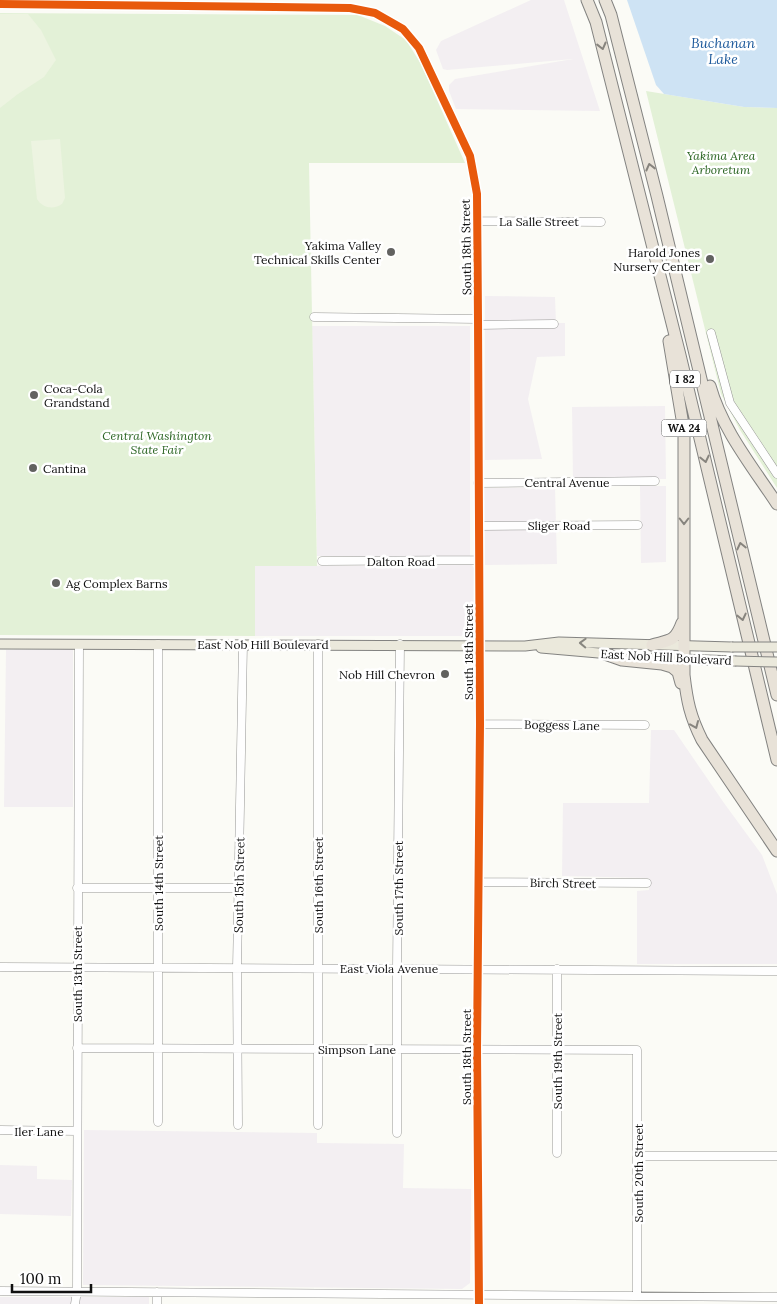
<svg xmlns="http://www.w3.org/2000/svg" width="777" height="1304" viewBox="0 0 777 1304" font-family="Lora,serif">
<rect width="100%" height="100%" fill="#fbfbf6"/>
<path fill="#f3eff2" d="M 531,0 L 564,0 L 600,111 L 456,109 L 449,91 L 449,85 L 455,79 L 573,59 L 447,70 L 443,69 L 436,50 L 441,41 Z
M 485,296 L 555,297 L 556,323 L 565,323 L 565,356 L 537,357 L 528,399 L 542,459 L 485,460 Z
M 312,326 L 470,326 L 470,556 L 317,556 Z
M 665,406 L 666,479 L 573,480 L 572,407 Z
M 640,486 L 666,486 L 666,562 L 641,563 Z
M 555,487 L 557,564 L 485,565 L 484,488 Z
M 472,565 L 474,568 L 473,630 L 470,633 L 461,636 L 255,636 L 255,566 Z
M 73,649 L 73,807 L 4,807 L 6,650 Z
M 651,730 L 674,730 L 724,803 L 762,855 L 777,894 L 777,964 L 637,964 L 637,891 L 649,890 L 649,878 L 562,876 L 563,803 L 649,803 Z
M 84,1130 L 317,1133 L 317,1143 L 404,1144 L 403,1188 L 471,1189 L 470,1283 L 462,1289 L 83,1285 Z
M 0,1165 L 37,1166 L 37,1179 L 72,1180 L 71,1216 L 0,1214 Z
M 0,1297 L 149,1297 L 149,1304 L 0,1304 Z"/>
<path fill="#e3f1d7" d="M 0,13 L 358,15 L 385,26 L 406,40 L 421,64 L 465,163 L 309,163 L 317,566 L 255,566 L 255,636 L 0,635 Z
M 646,91 L 744,107 L 777,108 L 777,488 L 740,430 L 721,394 Z"/>
<path fill="#edf4e1" d="M 0,14 L 28,14 L 41,30 L 56,60 L 44,77 L 18,94 L 0,108 Z
M 60,139 L 65,198 L 62,204 C 54,210 42,208 37,199 L 31,141 Z"/>
<path fill="#cee3f4" d="M 627,0 L 777,0 L 777,108 L 744,107 L 664,94 L 656,85 Z"/>
<g fill="none" stroke-linecap="round" stroke-linejoin="round">
<defs>
<path id="minor" d="M 0,4 L 275,7 L 350,8 L 375,13 L 403,29 L 419,48 L 470,156 L 477,194 L 478,319 L 480,724 L 477,1049 L 479,1304
M 477,221 L 601,222
M 314,317 L 478,319
M 478,325 L 554,324
M 711,333 L 730,403 L 777,474
M 478,483 L 655,481
M 479,526 L 638,525
M 322,561 L 479,560
M 158,644 L 158,1122
M 480,724 L 645,725
M 479,882 L 647,883
M 77,888 L 238,888
M 0,967 L 777,971
M 557,969 L 557,1153
M 77,1048 L 637,1050 L 637,1296
M 238,1125 L 237,968 L 243,644
M 318,1125 L 318,644
M 0,1130 L 77,1131
M 397,1133 L 397,968 L 400,644
M 644,1156 L 777,1156
M 0,1291 L 777,1297
M 75,1304 L 77,1291 L 79,644
M 157,1304 L 157,1292"/>
<path id="major" d="M 0,644 L 525,646 L 559,642 L 732,647
M 541,648 L 610,654
M 653,658 L 735,661"/>
<path id="highway" d="M 587,0 L 596,22 L 680,355 L 777,760
M 605,0 L 611,15 L 657,196 L 777,695
M 669,341 L 684,431 L 684,675 C 687,701 690,716 702,740 L 777,851
M 710,386 C 722,429 752,466 777,504
M 652,645 C 670,640 675,642 682,623
M 605,654 L 622,660 L 662,664 L 672,667 L 678,672 L 681,683"/>
</defs>
<use href="#minor" stroke="#969694" stroke-width="9"/>
<use href="#major" stroke="#838381" stroke-width="11"/>
<use href="#highway" stroke="#838381" stroke-width="13"/>
<use href="#minor" stroke="#fefefe" stroke-width="8"/>
<use href="#major" stroke="#ebe9dc" stroke-width="9"/>
<use href="#highway" stroke="#e8e2d8" stroke-width="11"/>
<defs>
<path id="major-bridge" d="M 732,647 L 777,647
M 735,661 L 777,662"/>
</defs>
<use href="#major-bridge" stroke="#838381" stroke-width="11" stroke-linecap="butt"/>
<use href="#major-bridge" stroke="#ebe9dc" stroke-width="9"/>
<defs>
<path id="cycleway" d="M 0,4 L 275,7 L 350,8 L 375,13 L 403,29 L 419,48 L 470,156 L 477,194 L 478,319 L 480,724 L 477,1049 L 479,1304"/>
</defs>
<use href="#cycleway" stroke="#fff" stroke-width="11"/>
<use href="#cycleway" stroke="#e8590c" stroke-width="8"/>
</g>
<defs><path id="oneway-chevron" d="M-2-3.5L2.5 0L-2 3.5" fill="none" stroke-width="1.6" stroke-linecap="round" stroke-linejoin="round" transform="scale(1.25)"/></defs>
<g stroke="#87847e">
<use href="#oneway-chevron" transform="translate(602 46) rotate(76)"/>
<use href="#oneway-chevron" transform="translate(650 167) rotate(-104)"/>
<use href="#oneway-chevron" transform="translate(705 459) rotate(77)"/>
<use href="#oneway-chevron" transform="translate(684 521) rotate(90)"/>
<use href="#oneway-chevron" transform="translate(741 546) rotate(-103)"/>
<use href="#oneway-chevron" transform="translate(742 617) rotate(77)"/>
<use href="#oneway-chevron" transform="translate(695 725) rotate(67)"/>
</g>
<use stroke="#888780" href="#oneway-chevron" transform="translate(583 643) rotate(-178)"/>
<g fill="#626260" stroke="#fff" stroke-width="2">
<circle cx="391" cy="252" r="5"/>
<circle cx="710" cy="259" r="5"/>
<circle cx="34" cy="395" r="5"/>
<circle cx="33" cy="468" r="5"/>
<circle cx="56" cy="583" r="5"/>
<circle cx="445" cy="674" r="5"/>
</g>
<g text-anchor="middle" dominant-baseline="central" stroke-width="5" stroke-linejoin="round" paint-order="stroke">
<g fill="#fff" stroke="#585858" stroke-width="1">
<rect x="670" y="370.5" width="30" height="17" rx="4"/>
<rect x="661.5" y="419.5" width="45" height="17" rx="4"/>
</g>
<g font-size="11" font-weight="bold" fill="#101010">
<text x="685" y="379">I 82</text>
<text x="684" y="428">WA 24</text>
</g>
<g font-size="12" font-style="italic" fill="#2b6523" stroke="#fff">
<text x="721" y="155">Yakima Area<tspan x="721" dy="14">Arboretum</tspan></text>
<text x="157" y="435">Central Washington<tspan x="157" dy="14">State Fair</tspan></text>
</g>
<g font-size="12" fill="#101010" stroke="#fff">
<text x="539" y="221">La Salle Street</text>
<text transform="translate(466 247) rotate(-91)">South 18th Street</text>
<text x="567" y="482">Central Avenue</text>
<text x="559" y="525">Sliger Road</text>
<text x="401" y="561">Dalton Road</text>
<text x="263" y="644">East Nob Hill Boulevard</text>
<text transform="translate(468 652) rotate(-90)">South 18th Street</text>
<text transform="translate(666 657) rotate(3)">East Nob Hill Boulevard</text>
<text transform="translate(562 725) rotate(1)">Boggess Lane</text>
<text transform="translate(158 883) rotate(-90)">South 14th Street</text>
<text transform="translate(563 883) rotate(1)">Birch Street</text>
<text transform="translate(239 885) rotate(-89)">South 15th Street</text>
<text transform="translate(318 885) rotate(-90)">South 16th Street</text>
<text transform="translate(398 888) rotate(-90)">South 17th Street</text>
<text x="389" y="968">East Viola Avenue</text>
<text transform="translate(77 974) rotate(-90)">South 13th Street</text>
<text x="357" y="1049">Simpson Lane</text>
<text transform="translate(466 1057) rotate(-90)">South 18th Street</text>
<text transform="translate(557 1061) rotate(-90)">South 19th Street</text>
<text x="39" y="1131">Iler Lane</text>
<text transform="translate(638 1173) rotate(-90)">South 20th Street</text>
</g>
<g font-size="12" fill="#101010" stroke="#fff" text-anchor="end">
<text x="381" y="245">Yakima Valley<tspan x="381" dy="14">Technical Skills Center</tspan></text>
<text x="700" y="252">Harold Jones<tspan x="700" dy="14">Nursery Center</tspan></text>
<text x="44" y="388" text-anchor="start">Coca-Cola<tspan x="44" dy="14">Grandstand</tspan></text>
<text x="43" y="468" text-anchor="start">Cantina</text>
<text x="66" y="583" text-anchor="start">Ag Complex Barns</text>
<text x="435" y="674">Nob Hill Chevron</text>
</g>
<g font-size="14" font-style="italic" fill="#1f5b9c" stroke="#fff">
<text x="723" y="43">Buchanan<tspan x="723" dy="16">Lake</tspan></text>
</g>
</g>
<path d="M12 1284v8h79v-8" fill="none" stroke="#101010" stroke-width="2.5"/>
<text x="20" y="1284" font-size="15" fill="#101010" stroke="#ffffff" stroke-width="4" paint-order="stroke">100 m</text>
</svg>
